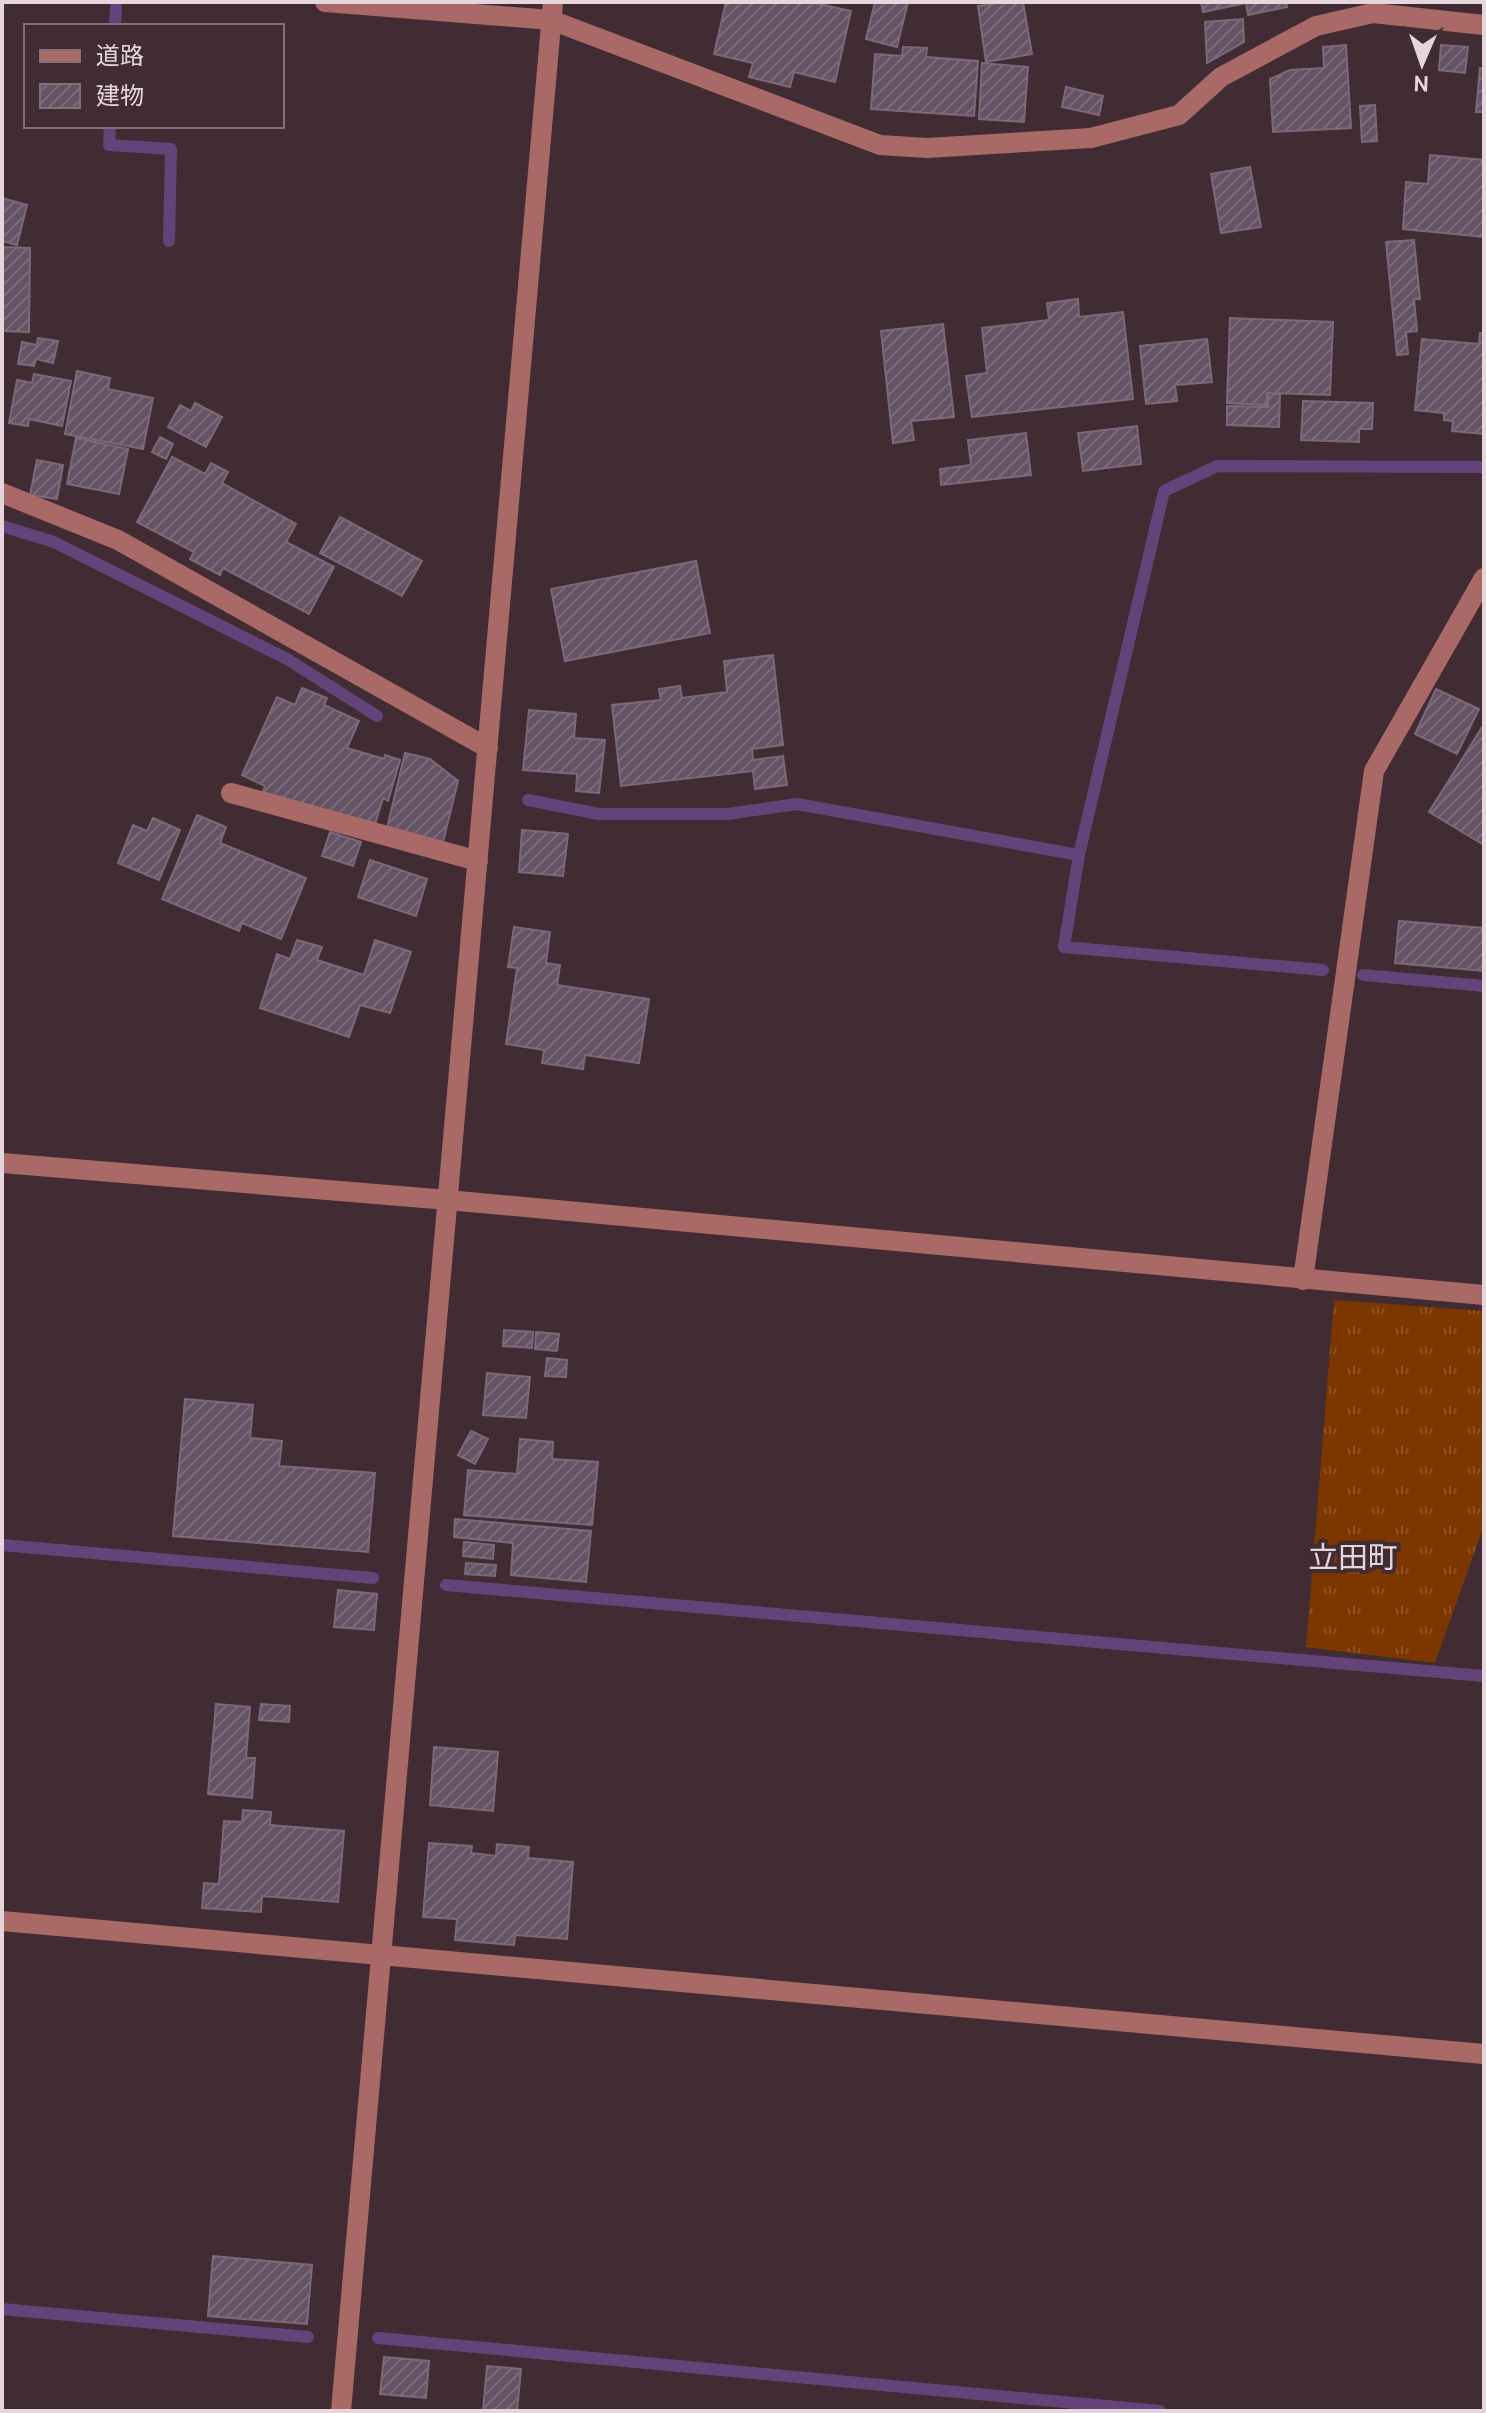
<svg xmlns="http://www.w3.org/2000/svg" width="1486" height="2413" viewBox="0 0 1486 2413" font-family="Cabin,'Noto Sans JP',sans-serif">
<defs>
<pattern id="grass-tufts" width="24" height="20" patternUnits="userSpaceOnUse" patternTransform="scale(2)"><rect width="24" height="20" fill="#7c3600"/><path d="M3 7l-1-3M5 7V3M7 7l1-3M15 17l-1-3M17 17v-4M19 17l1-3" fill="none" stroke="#8e5225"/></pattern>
<pattern id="building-hatch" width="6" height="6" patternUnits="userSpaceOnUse" patternTransform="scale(2)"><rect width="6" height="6" fill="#645364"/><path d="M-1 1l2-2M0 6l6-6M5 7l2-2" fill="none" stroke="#7a6b7a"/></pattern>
</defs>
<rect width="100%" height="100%" fill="#422c34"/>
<path fill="url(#grass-tufts)" d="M 1334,1300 L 1484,1311 L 1484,1525 L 1435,1663 L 1306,1647 Z"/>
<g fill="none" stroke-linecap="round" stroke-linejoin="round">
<path stroke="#63447a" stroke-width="12" d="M 115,26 L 116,7
M 110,126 L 109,145 L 171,149 L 169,241
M 2,526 L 54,542 L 287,659 L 377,716
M 528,800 L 599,814 L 728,814 L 797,804 L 1079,855 L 1164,491 L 1217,466 L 1484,467
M 1079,855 L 1064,947 L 1323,970
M 1363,975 L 1484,986
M 2,1545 L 373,1578
M 446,1585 L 1484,1676
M 2,2309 L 308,2337
M 378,2338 L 1160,2411"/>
</g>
<path fill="url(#building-hatch)" stroke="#7b697a" stroke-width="2" d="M 726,2 L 810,2 L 851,11 L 835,82 L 794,72 L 790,87 L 749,77 L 753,63 L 714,54 Z
M 875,2 L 908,2 L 897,47 L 866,39 Z
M 1004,2 L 1023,2 L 1032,54 L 986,62 L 978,6 Z
M 1201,2 L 1286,2 L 1287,7 L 1248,15 L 1246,3 L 1203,12 Z
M 1243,19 L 1244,42 L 1207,63 L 1205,22 Z
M 1346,45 L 1351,128 L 1273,132 L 1270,79 L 1290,70 L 1324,68 L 1323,47 Z
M 1441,45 L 1468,47 L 1465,73 L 1439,70 Z
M 903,47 L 927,48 L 926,57 L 978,61 L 974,116 L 871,109 L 875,54 L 902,56 Z
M 982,63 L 1028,67 L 1024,122 L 979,119 Z
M 1480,68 L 1484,69 L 1484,112 L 1476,112 Z
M 1066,87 L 1103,96 L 1099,115 L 1062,107 Z
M 1375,105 L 1377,141 L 1362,142 L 1360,106 Z
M 1430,155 L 1484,160 L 1484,237 L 1403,229 L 1406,182 L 1428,184 Z
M 1250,167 L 1261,227 L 1221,233 L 1211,174 Z
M 2,198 L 27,205 L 17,245 L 2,241 Z
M 1414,240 L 1420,299 L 1414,299 L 1417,331 L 1406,332 L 1408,354 L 1397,355 L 1386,242 Z
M 2,247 L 30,248 L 29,332 L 2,331 Z
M 1078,299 L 1079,317 L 1123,312 L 1133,399 L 972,417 L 966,376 L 987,373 L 982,328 L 1049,320 L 1047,303 Z
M 1230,318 L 1333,322 L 1330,395 L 1267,393 L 1266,405 L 1227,403 Z
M 943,324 L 954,417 L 911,421 L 914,440 L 893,443 L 881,331 Z
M 1480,333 L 1484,333 L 1484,434 L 1452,431 L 1453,421 L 1444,420 L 1444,413 L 1415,410 L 1422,339 L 1479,344 Z
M 38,338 L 58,341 L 53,363 L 36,359 L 34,366 L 18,364 L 22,342 L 37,345 Z
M 1207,339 L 1212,382 L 1175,385 L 1177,401 L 1146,404 L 1140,346 Z
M 77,371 L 110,378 L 108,389 L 153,398 L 143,449 L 65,434 Z
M 34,374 L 71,381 L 62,426 L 29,419 L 28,426 L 9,423 L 17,380 L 32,383 Z
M 1268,393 L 1280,394 L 1279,427 L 1227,425 L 1227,406 L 1268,407 Z
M 1303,401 L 1373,403 L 1372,429 L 1359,429 L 1359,442 L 1301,440 Z
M 195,403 L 222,417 L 206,447 L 168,427 L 180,405 L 191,411 Z
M 1137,426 L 1141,464 L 1083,471 L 1078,433 Z
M 1026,433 L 1031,475 L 941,485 L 940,469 L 971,465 L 968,440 Z
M 160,437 L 173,444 L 166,459 L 152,452 Z
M 76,438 L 128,449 L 119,494 L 67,484 Z
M 172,457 L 205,474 L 211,463 L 228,472 L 222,483 L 296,524 L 286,542 L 334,567 L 309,614 L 223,568 L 220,575 L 190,559 L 194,552 L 137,522 Z
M 37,460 L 63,465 L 57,499 L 30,495 Z
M 340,517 L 422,561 L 402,596 L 320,553 Z
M 696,561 L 710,633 L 565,661 L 551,589 Z
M 773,655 L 783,745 L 752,749 L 753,760 L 783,756 L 787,785 L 755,789 L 753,771 L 621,786 L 612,705 L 661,700 L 659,689 L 680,686 L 682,698 L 727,692 L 724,661 Z
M 302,688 L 327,698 L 324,705 L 359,721 L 347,748 L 384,759 L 385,755 L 400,760 L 388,801 L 383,798 L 375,824 L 263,792 L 265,786 L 242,775 L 277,697 L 295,705 Z
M 1436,689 L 1479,709 L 1457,754 L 1415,734 Z
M 529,710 L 576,714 L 574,738 L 605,740 L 599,793 L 576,791 L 577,774 L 523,770 Z
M 1484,724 L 1484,845 L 1429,812 Z
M 405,753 L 430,759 L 458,781 L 443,842 L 387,828 Z
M 197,815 L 226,827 L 220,843 L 306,878 L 281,939 L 242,923 L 239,931 L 162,899 Z
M 153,818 L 180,830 L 159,880 L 118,863 L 133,825 L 147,831 Z
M 522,830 L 568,834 L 563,876 L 519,872 Z
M 330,832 L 361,842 L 353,866 L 322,856 Z
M 370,860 L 427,879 L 416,916 L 358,897 Z
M 1399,921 L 1484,928 L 1484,971 L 1395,963 Z
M 514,927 L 550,932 L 546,963 L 560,965 L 557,985 L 649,999 L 639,1063 L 585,1055 L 583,1069 L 542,1063 L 544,1050 L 506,1044 L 517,968 L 508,967 Z
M 297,940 L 322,947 L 317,960 L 364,975 L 375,940 L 411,952 L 390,1013 L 360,1005 L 349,1037 L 260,1008 L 277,954 L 290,959 Z
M 504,1330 L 533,1332 L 532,1348 L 503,1346 Z
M 536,1332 L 559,1334 L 557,1351 L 535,1349 Z
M 547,1358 L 567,1360 L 566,1377 L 545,1376 Z
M 487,1373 L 530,1377 L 526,1418 L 483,1415 Z
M 185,1399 L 253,1405 L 250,1438 L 282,1441 L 279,1466 L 375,1473 L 368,1552 L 173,1536 Z
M 471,1431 L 488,1439 L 475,1464 L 458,1455 Z
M 520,1439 L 553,1442 L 552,1459 L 598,1462 L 592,1525 L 464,1515 L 468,1470 L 517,1474 Z
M 455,1519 L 591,1531 L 586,1582 L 511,1575 L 513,1543 L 454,1537 Z
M 464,1542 L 494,1545 L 493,1559 L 463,1556 Z
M 466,1563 L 496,1565 L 495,1576 L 465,1574 Z
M 338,1590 L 377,1594 L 374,1630 L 334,1627 Z
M 216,1704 L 250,1707 L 246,1758 L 255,1758 L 252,1798 L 208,1794 Z
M 261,1704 L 290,1706 L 289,1722 L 259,1720 Z
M 434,1747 L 498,1752 L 493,1811 L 430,1805 Z
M 243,1810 L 271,1812 L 270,1825 L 344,1831 L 338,1902 L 262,1896 L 261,1912 L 202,1908 L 204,1883 L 219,1884 L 224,1821 L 242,1822 Z
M 429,1843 L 472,1846 L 471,1853 L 496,1856 L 497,1844 L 529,1847 L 528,1858 L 573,1862 L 567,1939 L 515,1935 L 514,1945 L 455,1940 L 457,1919 L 423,1917 Z
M 213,2256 L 312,2265 L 307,2324 L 208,2316 Z
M 384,2357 L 429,2361 L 426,2398 L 380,2394 Z
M 487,2366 L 521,2369 L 517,2411 L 483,2411 Z"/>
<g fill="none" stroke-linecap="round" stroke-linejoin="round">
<path stroke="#a96966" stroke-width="20" d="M 325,2 L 551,20 L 880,145 L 927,148 L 1091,138 L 1179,115 L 1221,77 L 1316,26 L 1373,13 L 1484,25
M 2,493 L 118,540 L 488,748
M 231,793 L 478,861
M 2,1163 L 448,1200 L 1484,1295
M 1303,1280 L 1374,771 L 1484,578
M 2,1921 L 1484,2054
M 341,2411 L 553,2"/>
</g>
<g text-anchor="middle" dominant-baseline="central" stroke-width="8" stroke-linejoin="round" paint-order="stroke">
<g font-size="30" fill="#e4d6da" stroke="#422c34">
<text x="1353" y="1557">立田町</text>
</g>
</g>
<rect width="1486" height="2413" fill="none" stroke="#e4d6da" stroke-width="8"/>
<rect x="24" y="24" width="260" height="104" fill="#422c34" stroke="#837076" stroke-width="2"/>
<rect x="40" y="50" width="40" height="12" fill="#a96966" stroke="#837076" stroke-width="2"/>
<text x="96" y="64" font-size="24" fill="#e4d6da">道路</text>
<rect x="40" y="84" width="40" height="24" fill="url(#building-hatch)" stroke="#837076" stroke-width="2"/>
<text x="96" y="104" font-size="24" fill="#e4d6da">建物</text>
<g transform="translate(1422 64) rotate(182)" stroke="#422c34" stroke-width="6" paint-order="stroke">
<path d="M0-6L14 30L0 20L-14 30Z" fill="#e4d6da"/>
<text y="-12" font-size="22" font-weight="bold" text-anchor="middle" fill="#e4d6da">N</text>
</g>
</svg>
